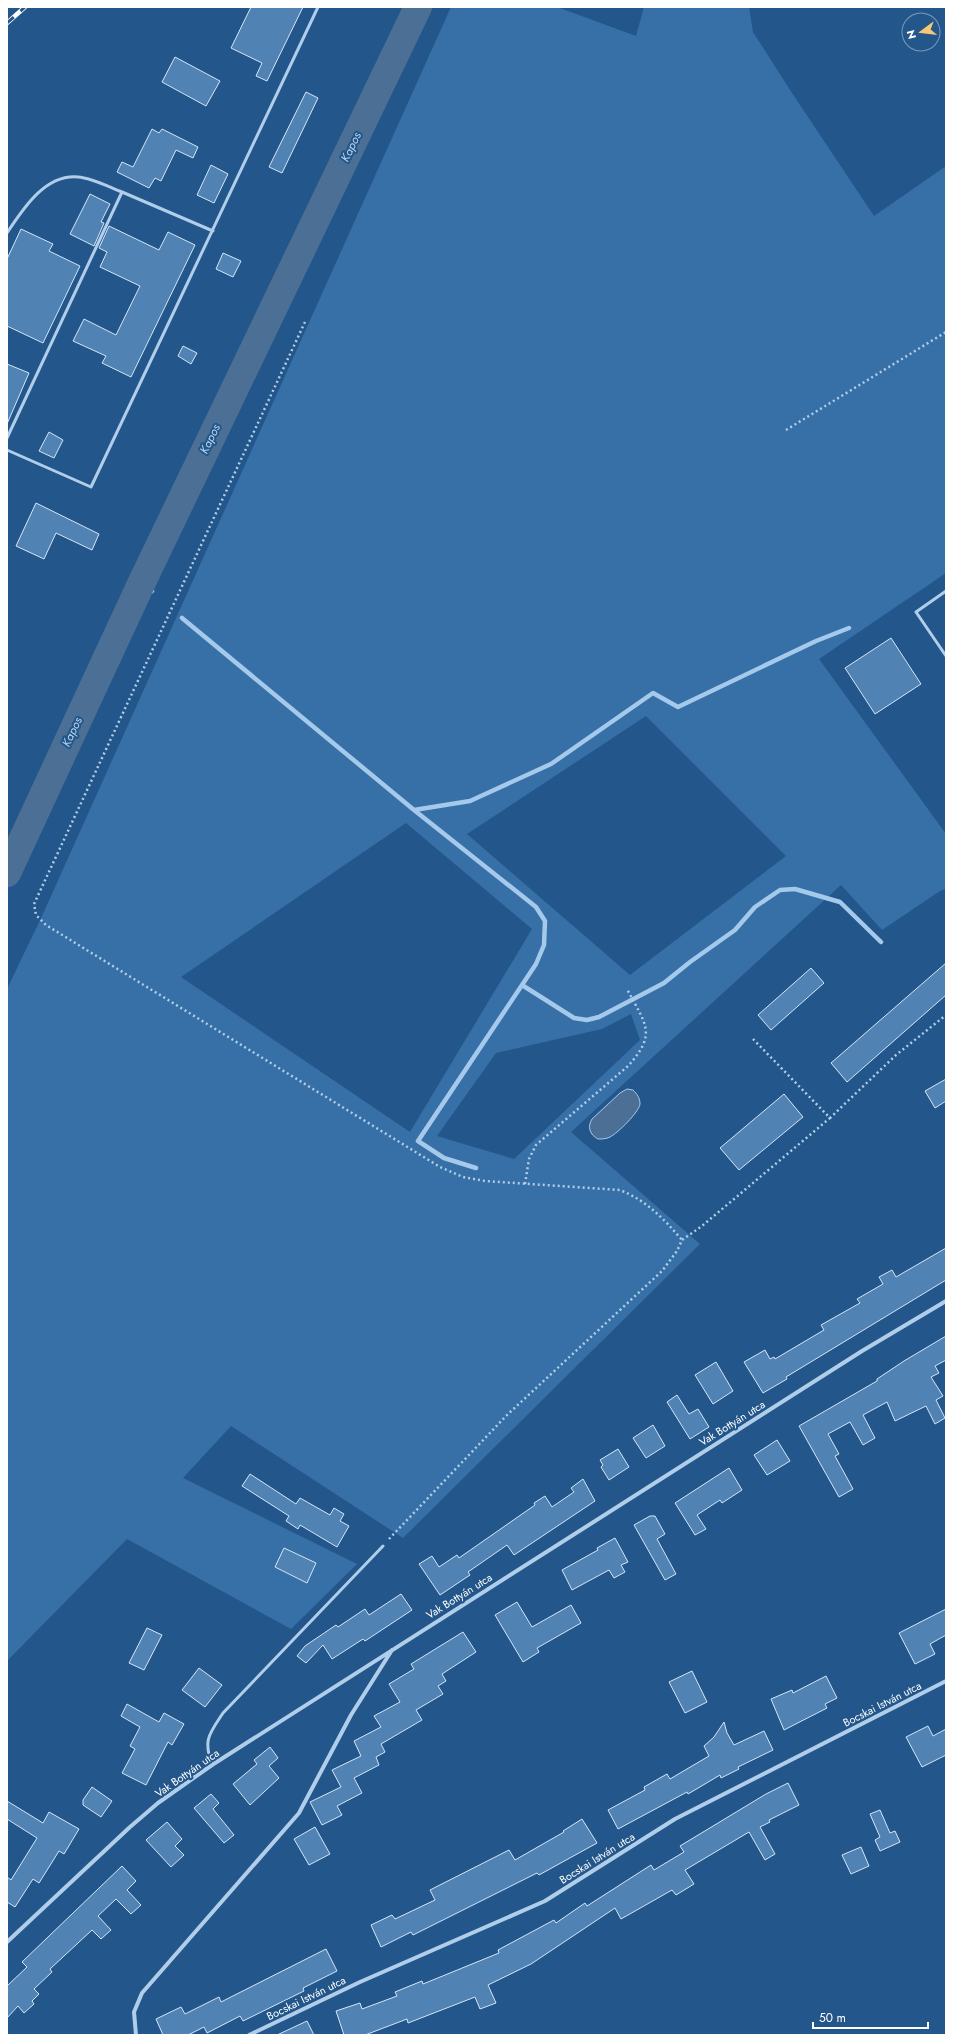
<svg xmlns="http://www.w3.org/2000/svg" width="953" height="2042" viewBox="0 0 953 2042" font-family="Jost,sans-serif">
<rect width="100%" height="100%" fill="#23568a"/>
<path fill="#3770a7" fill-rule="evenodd" d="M 451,7 L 557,7 L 636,36 L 644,7 L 749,7 L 753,32 L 792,93 L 874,216 L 946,166 L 946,573 L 819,659 L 946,834 L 946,889 L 940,891 L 882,930 L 841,885 L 571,1132 L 700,1244 L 403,1538 L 231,1426 L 183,1478 L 357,1564 L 291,1629 L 127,1539 L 7,1661 L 7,989 L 42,916 ZM 646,716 L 786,856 L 630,975 L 467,834 ZM 406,823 L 532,929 L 410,1132 L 181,977 ZM 631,1014 L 640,1040 L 514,1159 L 437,1136 L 496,1053 L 602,1029 Z"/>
<path fill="#4c7095" stroke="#a4c9eb" d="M 627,1089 L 633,1090 C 637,1094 640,1098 640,1104 C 639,1112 618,1133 610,1137 C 606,1139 602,1139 598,1139 C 590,1135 587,1127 592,1119 L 620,1093 Z"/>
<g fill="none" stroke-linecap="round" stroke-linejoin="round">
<path stroke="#a4c9eb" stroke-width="4.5" d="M 142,582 L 152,591
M 182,618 L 414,810 L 536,907 L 545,921 L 544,945 L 536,964 L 418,1141 L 444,1158 L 476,1168
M 414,810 L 470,801 L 551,764 L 653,693 L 678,707 L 816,641 L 849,628
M 522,985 L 574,1018 L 587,1020 L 599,1017 L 664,983 L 690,962 L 735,930 L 755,907 L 780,890 L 795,889 L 840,902 L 881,942"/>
<path stroke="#4c7095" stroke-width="28" d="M 7,873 L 142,582 L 418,7"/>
</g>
<path fill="#5082b3" stroke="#d4e6f8" d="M 251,7 L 303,7 L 267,81 L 256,76 L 262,63 L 231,48 Z
M 175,57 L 220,81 L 206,106 L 162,82 Z
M 306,92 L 318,98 L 282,173 L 269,167 Z
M 152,129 L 159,133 L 162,129 L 198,147 L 193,158 L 176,150 L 161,181 L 155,178 L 149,188 L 117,172 L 122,162 L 133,167 Z
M 211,165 L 228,174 L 214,203 L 197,195 Z
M 90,194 L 110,204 L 101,222 L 104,223 L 94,246 L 70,234 Z
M 109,226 L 159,250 L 168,232 L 195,245 L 131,377 L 102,363 L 106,356 L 73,341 L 84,319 L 116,335 L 140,286 L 100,267 L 107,252 L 99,248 Z
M 21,229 L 53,244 L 49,251 L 80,266 L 43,343 L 7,326 L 7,259 Z
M 223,253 L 241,261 L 233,277 L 216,269 Z
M 183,346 L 197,353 L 191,364 L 178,356 Z
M 7,364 L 29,373 L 7,424 Z
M 49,432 L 63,440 L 54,458 L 39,451 Z
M 36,503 L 99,534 L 92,550 L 56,533 L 44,559 L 16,546 Z
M 891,638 L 921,684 L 875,714 L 845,668 Z
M 946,963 L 946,995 L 847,1082 L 831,1063 Z
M 811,968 L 824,983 L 771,1030 L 758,1015 Z
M 946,1079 L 946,1101 L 935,1108 L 925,1091 Z
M 784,1094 L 803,1117 L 739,1170 L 720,1148 Z
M 946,1248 L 946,1280 L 786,1377 L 787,1379 L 763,1393 L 744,1362 L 765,1350 L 770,1359 L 774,1357 L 775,1359 L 824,1330 L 821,1325 L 860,1303 L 857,1299 L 883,1284 L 879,1277 L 892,1270 L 896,1277 Z
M 946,1336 L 946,1360 L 935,1366 L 939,1373 L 931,1377 L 943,1396 L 936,1400 L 945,1418 L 935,1424 L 926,1406 L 895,1421 L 887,1402 L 863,1415 L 875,1438 L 863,1445 L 850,1422 L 828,1434 L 839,1454 L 835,1456 L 853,1489 L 839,1497 L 799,1426 L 877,1381 L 877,1379 L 904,1361 Z
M 716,1362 L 733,1391 L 713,1404 L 695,1375 Z
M 677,1395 L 689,1414 L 698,1409 L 709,1427 L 690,1439 L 667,1402 Z
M 653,1425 L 665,1446 L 646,1458 L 633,1438 Z
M 777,1440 L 790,1461 L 767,1475 L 754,1455 Z
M 618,1449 L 629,1467 L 609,1480 L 601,1467 L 603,1465 L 600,1460 Z
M 729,1468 L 742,1490 L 722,1503 L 720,1500 L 697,1515 L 706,1529 L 695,1535 L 675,1503 Z
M 250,1474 L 296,1504 L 300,1498 L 330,1515 L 334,1508 L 344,1514 L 340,1521 L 349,1526 L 337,1547 L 300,1525 L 298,1529 L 286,1521 L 289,1516 L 242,1486 Z
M 583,1479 L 595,1501 L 514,1555 L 507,1545 L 468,1572 L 470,1575 L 440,1595 L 419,1564 L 432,1556 L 439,1567 L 457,1555 L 459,1558 L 535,1505 L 534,1503 L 545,1496 L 552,1507 L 574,1492 L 571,1488 Z
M 650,1516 L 655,1516 L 665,1534 L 657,1539 L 676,1574 L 665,1580 L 634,1525 Z
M 615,1538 L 628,1562 L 621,1565 L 625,1572 L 614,1578 L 609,1570 L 572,1590 L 562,1570 L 598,1550 L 597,1548 Z
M 284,1548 L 316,1563 L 307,1583 L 275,1567 Z
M 401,1594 L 412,1610 L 365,1641 L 363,1639 L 332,1659 L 323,1645 L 306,1663 L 297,1656 L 305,1646 L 336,1625 L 338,1627 L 365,1609 L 369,1615 Z
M 517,1602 L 532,1627 L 571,1605 L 581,1623 L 537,1648 L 539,1652 L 523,1662 L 495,1615 Z
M 946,1609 L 946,1635 L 930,1644 L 935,1654 L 915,1664 L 899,1633 Z
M 147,1628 L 162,1635 L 144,1670 L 129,1663 Z
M 463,1632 L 476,1652 L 442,1674 L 446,1681 L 438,1686 L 443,1694 L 416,1710 L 422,1720 L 381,1744 L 385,1752 L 376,1757 L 379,1765 L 354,1778 L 362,1793 L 337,1806 L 342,1815 L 322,1825 L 310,1802 L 341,1787 L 332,1770 L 361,1756 L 354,1741 L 381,1727 L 374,1716 L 400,1702 L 389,1684 L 414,1669 L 411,1664 Z
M 199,1668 L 222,1685 L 205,1707 L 182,1690 Z
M 692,1671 L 707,1702 L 685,1713 L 669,1682 Z
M 826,1676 L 837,1698 L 825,1704 L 827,1708 L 784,1730 L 771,1699 L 792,1690 L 793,1693 Z
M 127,1704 L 159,1722 L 164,1713 L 184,1724 L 172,1745 L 168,1742 L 146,1785 L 122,1773 L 135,1749 L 130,1746 L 140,1727 L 121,1716 Z
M 724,1722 L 727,1733 L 734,1745 L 764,1731 L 773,1750 L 738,1767 L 739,1769 L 721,1778 L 720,1775 L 688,1794 L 687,1792 L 618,1829 L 608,1810 L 645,1790 L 644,1787 L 667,1774 L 670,1779 L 709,1756 L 704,1746 L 714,1737 Z
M 928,1726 L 933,1736 L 946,1729 L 946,1755 L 922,1767 L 906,1737 Z
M 270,1747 L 278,1758 L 269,1766 L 279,1778 L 250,1805 L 233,1784 L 257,1764 L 254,1760 Z
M 788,1783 L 799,1805 L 769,1820 L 770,1822 L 760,1827 L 775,1854 L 765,1860 L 749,1832 L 685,1870 L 694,1884 L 676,1895 L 672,1890 L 621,1919 L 615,1908 L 531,1964 L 488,1985 L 496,2003 L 480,2009 L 475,1997 L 408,2023 L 407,2019 L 365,2035 L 344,2035 L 336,2011 L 360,2003 L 362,2009 L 397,1996 L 395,1992 L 422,1981 L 423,1984 L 499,1953 L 498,1950 L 554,1920 L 556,1923 L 585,1903 L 587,1906 L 651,1865 L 654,1870 L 684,1852 L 680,1846 L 766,1794 Z
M 92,1787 L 112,1801 L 101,1817 L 83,1805 L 83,1800 Z
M 211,1794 L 219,1803 L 213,1809 L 234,1835 L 224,1843 L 194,1808 Z
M 7,1801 L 43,1823 L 49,1812 L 79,1829 L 64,1854 L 59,1851 L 39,1883 L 33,1879 L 15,1907 L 7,1902 L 7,1877 L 11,1880 L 37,1838 L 7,1819 Z
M 880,1810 L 890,1833 L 895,1831 L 900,1842 L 880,1851 L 875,1840 L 880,1837 L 870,1814 Z
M 582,1819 L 597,1843 L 539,1875 L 537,1873 L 413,1935 L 411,1932 L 381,1947 L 371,1925 L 392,1915 L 395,1919 L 435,1900 L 430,1890 L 509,1850 L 515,1860 L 564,1832 L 563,1831 Z
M 167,1822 L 182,1839 L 175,1846 L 184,1855 L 171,1867 L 146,1840 Z
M 315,1827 L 330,1854 L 309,1865 L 294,1839 Z
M 861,1847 L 869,1866 L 851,1874 L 842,1855 Z
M 122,1866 L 136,1881 L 127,1890 L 141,1905 L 131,1914 L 116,1899 L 98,1916 L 111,1930 L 101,1939 L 92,1930 L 50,1969 L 52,1972 L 34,1989 L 39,1994 L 32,2001 L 34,2004 L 24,2013 L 18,2006 L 7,2018 L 7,1986 L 27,1967 L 22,1962 Z
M 326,1949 L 337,1971 L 303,1988 L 304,1991 L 243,2021 L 240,2016 L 207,2033 L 204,2027 L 188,2035 L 163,2035 L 156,2019 L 181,2007 L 185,2014 L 219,1997 L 221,2002 Z
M 307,2021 L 314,2035 L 277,2035 Z"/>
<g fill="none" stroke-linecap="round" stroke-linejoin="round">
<path stroke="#b0ceea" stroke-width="2.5" stroke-dasharray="2 3" stroke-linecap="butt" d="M 305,322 L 34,904 L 36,915 L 46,925 L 440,1167 L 463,1177 L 485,1181 L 620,1190 C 647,1201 663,1218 682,1240
M 786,430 L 946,332
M 753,1039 L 830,1118 L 896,1055 L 946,1015
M 525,1184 L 529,1159 L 536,1145 L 628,1066 C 658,1033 645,1024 627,989
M 389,1539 L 507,1415 L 662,1271 L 677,1251 L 682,1240 L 702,1226 L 830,1118"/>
<path stroke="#b0ceea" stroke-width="3" d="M 7,233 C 23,209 45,174 78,177 C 92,178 109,187 122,192
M 7,438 L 122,192 L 213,231
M 7,450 L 91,487 L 318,7
M 946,591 L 916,612 L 946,656
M 212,1765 C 203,1740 209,1734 223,1713 L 383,1546"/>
<path stroke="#b0ceea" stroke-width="4" d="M 7,1942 L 130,1827 L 158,1803 L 212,1765 L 862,1351 L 946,1301
M 136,2035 L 134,2012 L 142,1993 L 299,1813 L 351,1715 L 392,1650
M 249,2035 L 360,1982 L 545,1901 L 675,1819 L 946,1681"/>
<defs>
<path id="rail" d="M 7,23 L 25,7"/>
</defs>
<use href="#rail" stroke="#fff" stroke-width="4.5"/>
<use href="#rail" stroke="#23568a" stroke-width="3" stroke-dasharray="9" stroke-linecap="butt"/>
</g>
<g text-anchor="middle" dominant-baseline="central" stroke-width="4" stroke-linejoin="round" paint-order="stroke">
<g font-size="11" fill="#fff" stroke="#23568a">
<text transform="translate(732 1423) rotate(-32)">Vak Bottyán utca</text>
<text transform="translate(459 1596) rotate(-32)">Vak Bottyán utca</text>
<text transform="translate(882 1704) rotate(-27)">Bocskai István utca</text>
<text transform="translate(187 1773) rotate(-35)">Vak Bottyán utca</text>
<text transform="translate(597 1858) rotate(-32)">Bocskai István utca</text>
<text transform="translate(306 1998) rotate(-26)">Bocskai István utca</text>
</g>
<g font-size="12" font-style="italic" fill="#bcd7f1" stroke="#23568a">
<text transform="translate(351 147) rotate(-64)">Kapos</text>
<text transform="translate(210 439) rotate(-64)">Kapos</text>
<text transform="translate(72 732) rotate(-65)">Kapos</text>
</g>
</g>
<rect width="953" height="2042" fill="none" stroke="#ffffff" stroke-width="16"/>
<g transform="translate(921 32) rotate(255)"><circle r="19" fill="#23568a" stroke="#7b9ab9"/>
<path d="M0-3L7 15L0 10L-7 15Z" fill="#f5c873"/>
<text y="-6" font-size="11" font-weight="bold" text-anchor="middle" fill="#ffffff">N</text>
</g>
<path d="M813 2022v6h115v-6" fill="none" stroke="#ffffff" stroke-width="2"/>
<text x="819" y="2022" font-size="12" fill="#ffffff" stroke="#23568a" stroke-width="3" paint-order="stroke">50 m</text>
</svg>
